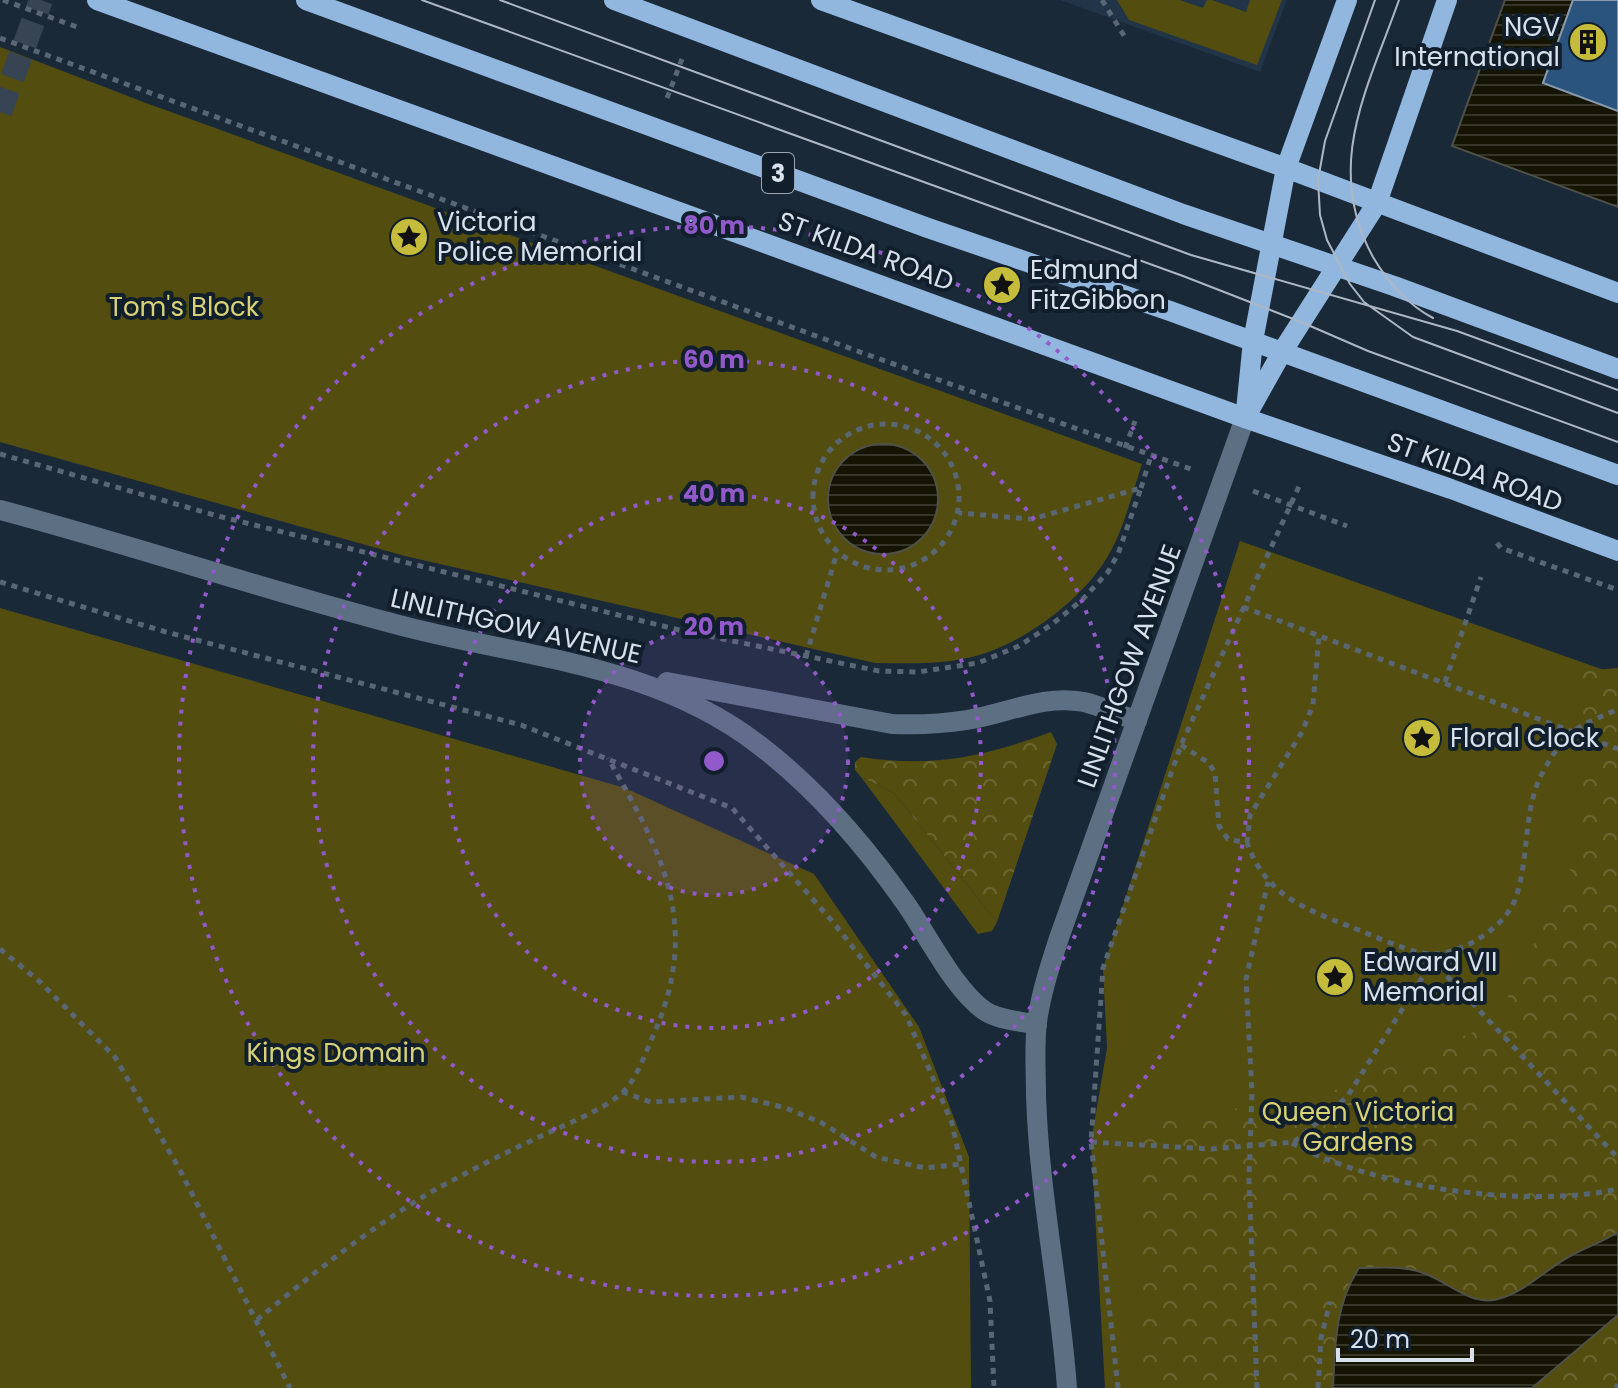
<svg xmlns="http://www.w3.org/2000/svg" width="1618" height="1388" viewBox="0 0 1618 1388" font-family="Poppins,sans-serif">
<defs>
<pattern id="forest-crowns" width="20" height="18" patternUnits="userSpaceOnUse" patternTransform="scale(2)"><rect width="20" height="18" fill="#534e10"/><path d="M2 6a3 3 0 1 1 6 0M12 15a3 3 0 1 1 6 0" fill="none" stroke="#6b6733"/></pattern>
<pattern id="water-rules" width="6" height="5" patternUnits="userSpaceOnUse" patternTransform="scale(2)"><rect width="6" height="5" fill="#151302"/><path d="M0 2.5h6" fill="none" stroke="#363527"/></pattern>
</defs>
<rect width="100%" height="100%" fill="#1a2938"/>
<path fill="#213448" d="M 1060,0 L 1287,0 L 1260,72 Z"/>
<path fill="#534e10" d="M 1117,0 L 1180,0 L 1203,8 L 1207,0 L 1212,0 L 1246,12 L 1250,0 L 1282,0 L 1257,65 L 1129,20 Z
M 0,47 L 146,103 L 1142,464 C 1132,494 1124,529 1108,556 C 1082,601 1018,648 967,658 C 937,665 906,663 875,663 L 405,556 L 0,442 Z
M 1240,541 L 1618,675 L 1618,1388 L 1105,1388 L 1091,1142 L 1107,1048 L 1103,968 Z
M 0,608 L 625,788 L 814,874 L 919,1027 L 969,1157 L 971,1388 L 0,1388 Z
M 861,777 L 894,793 L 997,922 L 992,931 L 978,934 Z"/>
<path fill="url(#forest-crowns)" d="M 1618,668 L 1618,1388 L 1137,1388 L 1139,1120 L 1312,1100 L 1495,1023 L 1581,848 L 1582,671 Z
M 1051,732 L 1057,744 L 997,922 L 894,793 L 861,777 L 855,770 L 855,762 L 861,757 C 932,768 984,757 1051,732 Z"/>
<path fill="url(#water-rules)" stroke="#4f5048" stroke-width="2" d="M 1505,0 L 1573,0 L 1543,83 L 1618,111 L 1618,207 L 1452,146 Z
M828 499a55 55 0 1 1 110 0a55 55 0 1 1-110 0Z
M 1618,1232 L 1618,1315 L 1532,1388 L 1333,1388 C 1335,1346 1335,1304 1359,1268 C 1381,1268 1405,1265 1426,1274 C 1447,1282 1470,1304 1494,1300 C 1525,1294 1547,1267 1574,1254 C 1589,1246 1604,1241 1618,1232 Z"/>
<path fill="#2a547d" stroke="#889aad" stroke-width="2" d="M 1573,0 L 1618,0 L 1618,111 L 1543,83 Z"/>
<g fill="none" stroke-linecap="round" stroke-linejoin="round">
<path stroke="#364453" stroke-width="24" stroke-dasharray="24 12" stroke-linecap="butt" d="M 0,112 L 41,0"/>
<path stroke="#596673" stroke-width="5" stroke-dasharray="6 6" stroke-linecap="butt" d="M 3,0 L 77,27
M 1102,0 L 1126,39
M 0,38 L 871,356 L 1191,469
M 667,98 L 682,59
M813 497a73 73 0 1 1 146 0a73 73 0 1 1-146 0Z
M 1125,448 L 1135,421
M 0,454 L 218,516 L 679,630 L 879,671 L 918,672 L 978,663 L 1019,646 L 1051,625 L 1082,600 L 1108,572 L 1118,554 L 1141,488 L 1032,519 L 959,513
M 1141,488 L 1151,456
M 1253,491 L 1347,526
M 1497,543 L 1501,548 L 1618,590
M 0,582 L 166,632 L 521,725 L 732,808 L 833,922 L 906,1015 L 952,1123 L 990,1301 L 994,1388
M 1243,607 L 1618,749
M 806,656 L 837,553
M 1445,682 L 1481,577
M 1181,745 L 1209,763 L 1215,773 L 1219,826 L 1228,839 L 1247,843 C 1266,895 1303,908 1351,927 C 1370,934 1414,955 1432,954 C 1462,954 1504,928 1515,900 C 1529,862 1523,817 1539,780 C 1546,764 1561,741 1574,731 C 1587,721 1604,716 1618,709
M 1247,843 L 1250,815 L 1302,732 L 1313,705 L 1319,635
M 0,949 L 39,981 L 115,1057 L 180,1170 L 290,1388
M 1438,954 L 1445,974 L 1618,1158
M 622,1092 L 651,1102 L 741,1097 L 786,1108 L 822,1123 L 876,1157 L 925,1168 L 962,1164
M 1091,1142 L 1211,1149 L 1294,1142 L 1347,1097 L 1437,954
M 1292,1143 C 1372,1188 1528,1209 1618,1189
M 257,1320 C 313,1273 375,1224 438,1188 C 470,1171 502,1154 535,1139 C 563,1125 596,1114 621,1094 C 636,1081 645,1054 653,1036 C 702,925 663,855 608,758
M 1118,1388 L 1091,1142 L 1103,968 L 1181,745 L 1301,482
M 1257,1388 L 1249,1179 L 1252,1093 L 1246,979 L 1268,882
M 1318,1388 L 1321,1338 L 1330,1302
M 1616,1388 L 1618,1384"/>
<path stroke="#5d6f83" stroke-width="20" d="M 0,510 C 132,545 262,589 395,624 C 521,658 651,662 759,745 C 817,789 864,844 906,904 C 927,934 955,991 985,1011 C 998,1020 1021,1021 1037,1025
M 667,682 L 892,724 C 917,725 942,724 967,720 C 1006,714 1043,694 1084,702 C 1101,706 1120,715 1137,721
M 1067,1388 C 1060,1290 1039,1194 1036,1095 C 1036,1071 1034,1046 1037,1022 C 1041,993 1050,966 1059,938 L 1245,418"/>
<path stroke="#91b7df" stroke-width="20" d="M 97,0 L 1245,418 L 1451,489 L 1618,551
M 306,0 L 928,228 L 1170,311 L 1618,475
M 614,0 L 1183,214 L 1394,286 L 1618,369
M 821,0 L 1286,168 L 1618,293
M 1246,410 L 1253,341 L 1286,168 L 1347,0
M 1245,418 L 1282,352 L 1377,203 L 1447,0"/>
<path stroke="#adb7c3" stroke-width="2" d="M 422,0 L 1183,276 L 1301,322 L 1368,351 L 1618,442
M 500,0 L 1191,255 L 1457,331 L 1618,390
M 1375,0 L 1325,141 L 1318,180 L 1320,215 L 1327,240 L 1350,284 L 1364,302 L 1413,337 L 1618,413
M 1399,0 C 1368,88 1323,166 1373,257 C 1387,281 1408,305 1433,318"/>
</g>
<circle cx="714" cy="761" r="134" fill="#9259ca" fill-opacity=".12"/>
<g fill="none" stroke="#9259ca" stroke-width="4" stroke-dasharray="4 8">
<circle cx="714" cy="761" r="134"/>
<circle cx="714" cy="761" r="267"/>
<circle cx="714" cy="761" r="401"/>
<circle cx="714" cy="761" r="535"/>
</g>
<defs>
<symbol id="building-disc" viewBox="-11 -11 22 22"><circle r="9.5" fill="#c6bc3c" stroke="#111f2d"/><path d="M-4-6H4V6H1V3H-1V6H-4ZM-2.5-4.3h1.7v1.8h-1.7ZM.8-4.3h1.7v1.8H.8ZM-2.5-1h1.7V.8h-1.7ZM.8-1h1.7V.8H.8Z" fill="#111"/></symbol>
<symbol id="sight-disc" viewBox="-11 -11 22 22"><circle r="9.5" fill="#c6bc3c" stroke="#111f2d"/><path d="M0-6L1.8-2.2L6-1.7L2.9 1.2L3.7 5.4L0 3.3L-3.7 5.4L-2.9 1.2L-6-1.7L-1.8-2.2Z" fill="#111"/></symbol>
</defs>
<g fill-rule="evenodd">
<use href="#building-disc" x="1566" y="20" width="44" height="44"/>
<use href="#sight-disc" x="387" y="215" width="44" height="44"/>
<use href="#sight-disc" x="980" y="263" width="44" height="44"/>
<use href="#sight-disc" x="1400" y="716" width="44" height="44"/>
<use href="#sight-disc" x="1313" y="955" width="44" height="44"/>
</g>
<g text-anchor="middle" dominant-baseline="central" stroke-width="8" stroke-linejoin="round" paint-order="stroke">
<rect fill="#111f2d" stroke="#9ca6b2" stroke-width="2" x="762" y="153" width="32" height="40" rx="6"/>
<g font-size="24" font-weight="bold" fill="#d7e0eb">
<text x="778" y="173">3</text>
</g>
<g font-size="26" fill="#d7e0eb" stroke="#111f2d" text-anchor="start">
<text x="1560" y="27" text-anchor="end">NGV<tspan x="1560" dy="30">International</tspan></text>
<text x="437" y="222">Victoria<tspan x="437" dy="30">Police Memorial</tspan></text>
<text x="1030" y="270">Edmund<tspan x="1030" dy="30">FitzGibbon</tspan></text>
<text x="1450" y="738">Floral Clock</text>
<text x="1363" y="962">Edward VII<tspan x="1363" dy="30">Memorial</tspan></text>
</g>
<g font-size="26" fill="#d7e0eb" stroke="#111f2d">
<text transform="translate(866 251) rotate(20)">ST KILDA ROAD</text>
<text transform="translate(1475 472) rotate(20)">ST KILDA ROAD</text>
<text transform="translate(516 626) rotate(13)">LINLITHGOW AVENUE</text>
<text transform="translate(1129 666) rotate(-70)">LINLITHGOW AVENUE</text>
</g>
<g font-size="26" fill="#d8d176" stroke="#111f2d">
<text x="184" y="307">Tom's Block</text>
<text x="336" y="1053">Kings Domain</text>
<text x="1358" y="1112">Queen Victoria<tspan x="1358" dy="30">Gardens</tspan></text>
</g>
</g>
<circle cx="714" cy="761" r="12" fill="#9259ca" stroke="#111f2d" stroke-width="4"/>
<g font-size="24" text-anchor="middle" font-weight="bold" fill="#9259ca" stroke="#111f2d" stroke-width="8" stroke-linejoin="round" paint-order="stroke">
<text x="714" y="234">80 m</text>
<text x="714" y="368">60 m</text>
<text x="714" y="502">40 m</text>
<text x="714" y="635">20 m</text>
</g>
<path d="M1338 1348v12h134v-12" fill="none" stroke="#d7e0eb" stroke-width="4"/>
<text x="1350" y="1348" font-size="24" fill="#d7e0eb" stroke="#111f2d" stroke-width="6" paint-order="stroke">20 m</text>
</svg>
